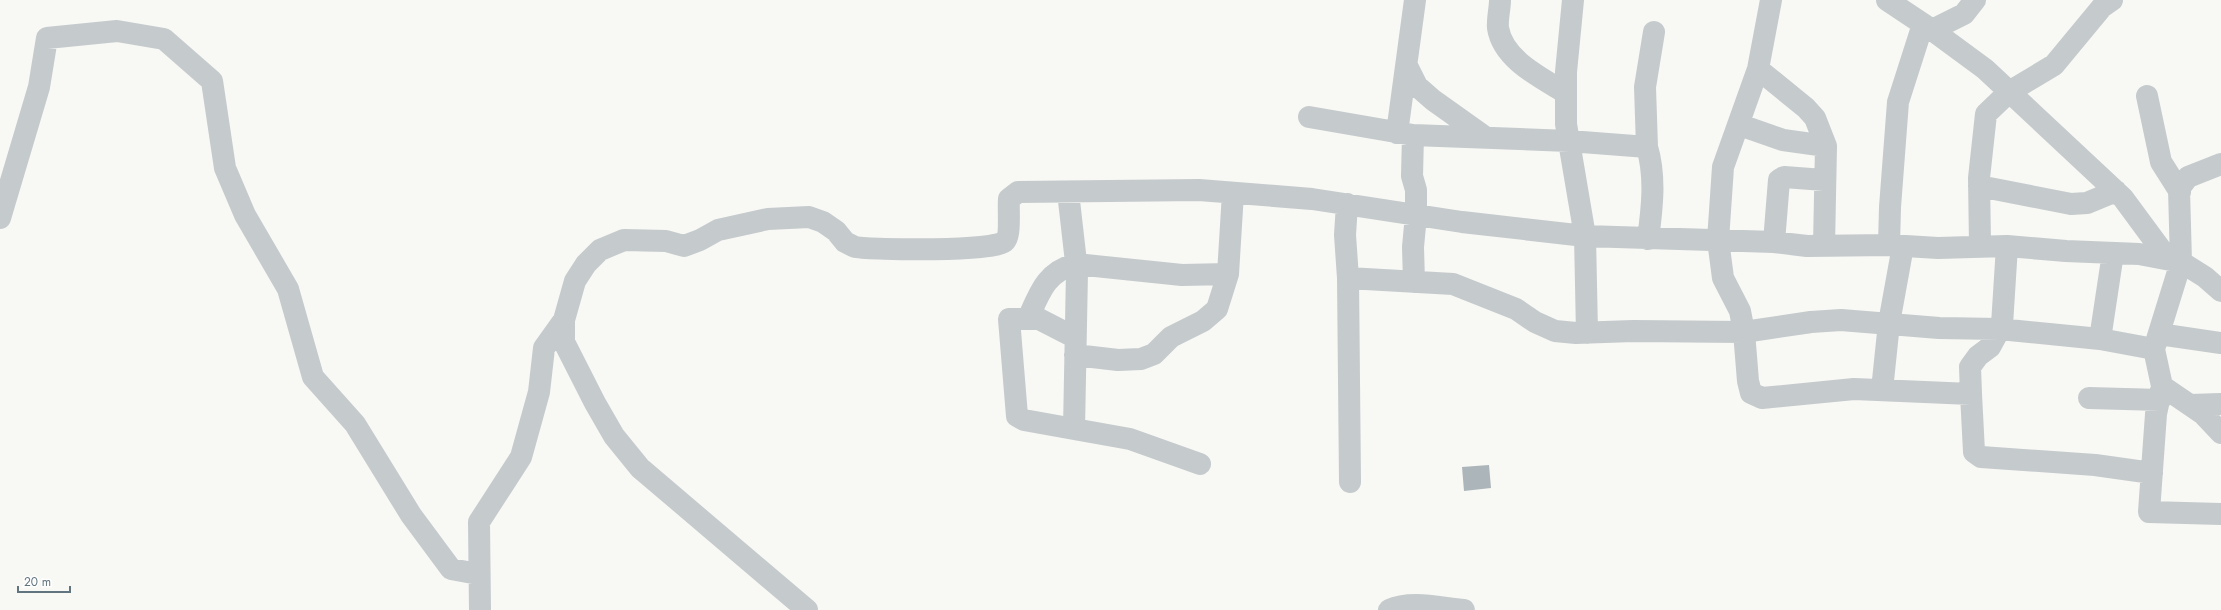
<svg xmlns="http://www.w3.org/2000/svg" width="2221" height="610" viewBox="0 0 2221 610" font-family="Jost,sans-serif">
<rect width="100%" height="100%" fill="#f8f8f5"/>
<path fill="#acb5ba" d="M 1489,465 L 1491,488 L 1464,491 L 1462,467 Z"/>
<g fill="none" stroke-linecap="round" stroke-linejoin="round">
<path stroke="#c5cacc" stroke-width="22" d="M 1500,0 C 1500,9 1497,19 1498,28 C 1503,60 1542,78 1566,93
M 1573,0 L 1566,72 L 1566,124 L 1585,236 L 1587,333
M 1771,0 L 1758,69 L 1723,167 L 1718,240 L 1723,278 L 1740,311 L 1744,332 L 1748,381 L 1751,393 L 1762,398 L 1854,389 L 1971,394 L 1970,367 L 1978,356 L 1990,347 L 2002,325 L 2007,246
M 1887,0 L 1932,30 L 1985,69 L 2123,198 L 2168,259
M 1932,30 L 1964,14 L 1975,0
M 1407,66 L 1417,86 L 1433,100 L 1485,137
M 1758,69 L 1806,108 L 1815,118 L 1826,146 L 1824,246
M 2147,96 L 2161,162 L 2180,192
M 1309,117 L 1413,135 L 1569,141 L 1647,147 L 1645,87 L 1654,32
M 1740,125 L 1783,140 L 1826,146
M 1397,133 L 1415,0
M 1413,135 L 1412,176 L 1416,190 L 1416,215 L 1413,247 L 1414,282
M 1647,147 C 1656,177 1652,209 1648,239
M 1979,186 L 2071,204 L 2087,203 L 2116,191
M 1068,192 L 1077,271 L 1074,429 L 1024,420 L 1017,416 L 1009,319 L 1039,319 L 1074,337
M 1347,204 L 1345,235 L 1348,278 L 1350,482
M 0,218 L 39,87 L 47,38 L 117,31 L 164,39 L 212,81 L 225,168 L 245,215 L 288,289 L 313,377 L 355,424 L 411,515 L 451,569 L 478,574
M 1774,242 L 1779,180 L 1784,177 L 1824,180
M 1889,245 L 1890,207 L 1898,102 L 1923,24
M 1980,245 L 1979,178 L 1986,114 L 2009,92 L 2054,65 L 2102,7 L 2112,0
M 1348,278 L 1453,284 L 1516,309 L 1535,322 L 1555,331 L 1576,333 L 1633,331 L 1744,332 L 1811,322 L 1841,320 L 1939,328 L 1999,329 L 2100,339 L 2154,349 L 2181,262 L 2179,189 L 2188,177 L 2221,164
M 1028,319 C 1039,294 1046,271 1076,264 L 1182,275 L 1228,274 L 1233,193
M 2159,334 L 2221,343
M 2100,339 L 2113,253
M 2154,349 L 2162,386 L 2203,414 L 2221,433
M 1075,355 L 1118,360 L 1141,359 L 1154,354 L 1171,337 L 1203,321 L 1217,309 L 1228,274
M 2162,386 L 2156,414 L 2149,512 L 2221,514
M 1882,390 L 1889,323 L 1903,246
M 1971,394 L 1974,452 L 1981,457 L 2095,465 L 2152,473
M 2089,398 L 2160,400
M 2190,405 L 2221,404
M 1074,429 L 1130,439 L 1200,464
M 480,610 L 479,522 L 521,457 L 539,392 L 544,348 L 564,320
M 807,610 L 640,468 L 614,436 L 595,403 L 564,342 L 564,320 L 575,281 L 586,264 L 600,250 L 624,240 L 666,241 L 684,246 L 700,240 L 718,230 L 768,219 L 809,217 L 823,222 L 836,231 L 845,242 L 855,247 C 873,250 997,252 1005,241 C 1011,235 1008,208 1009,199 L 1018,192 L 1199,190 L 1312,199 L 1462,222 L 1585,236 L 1774,242 L 1807,246 L 1889,245 L 1938,248 L 2007,246 L 2066,251 L 2139,254 L 2181,262 L 2205,277 L 2221,291
M 1389,610 C 1412,600 1440,608 1464,610"/>
</g>
<path d="M18 586v6h52v-6" fill="none" stroke="#617581" stroke-width="2"/>
<text x="24" y="586" font-size="12" fill="#617581" stroke="#ffffff" stroke-width="3" paint-order="stroke">20 m</text>
</svg>
